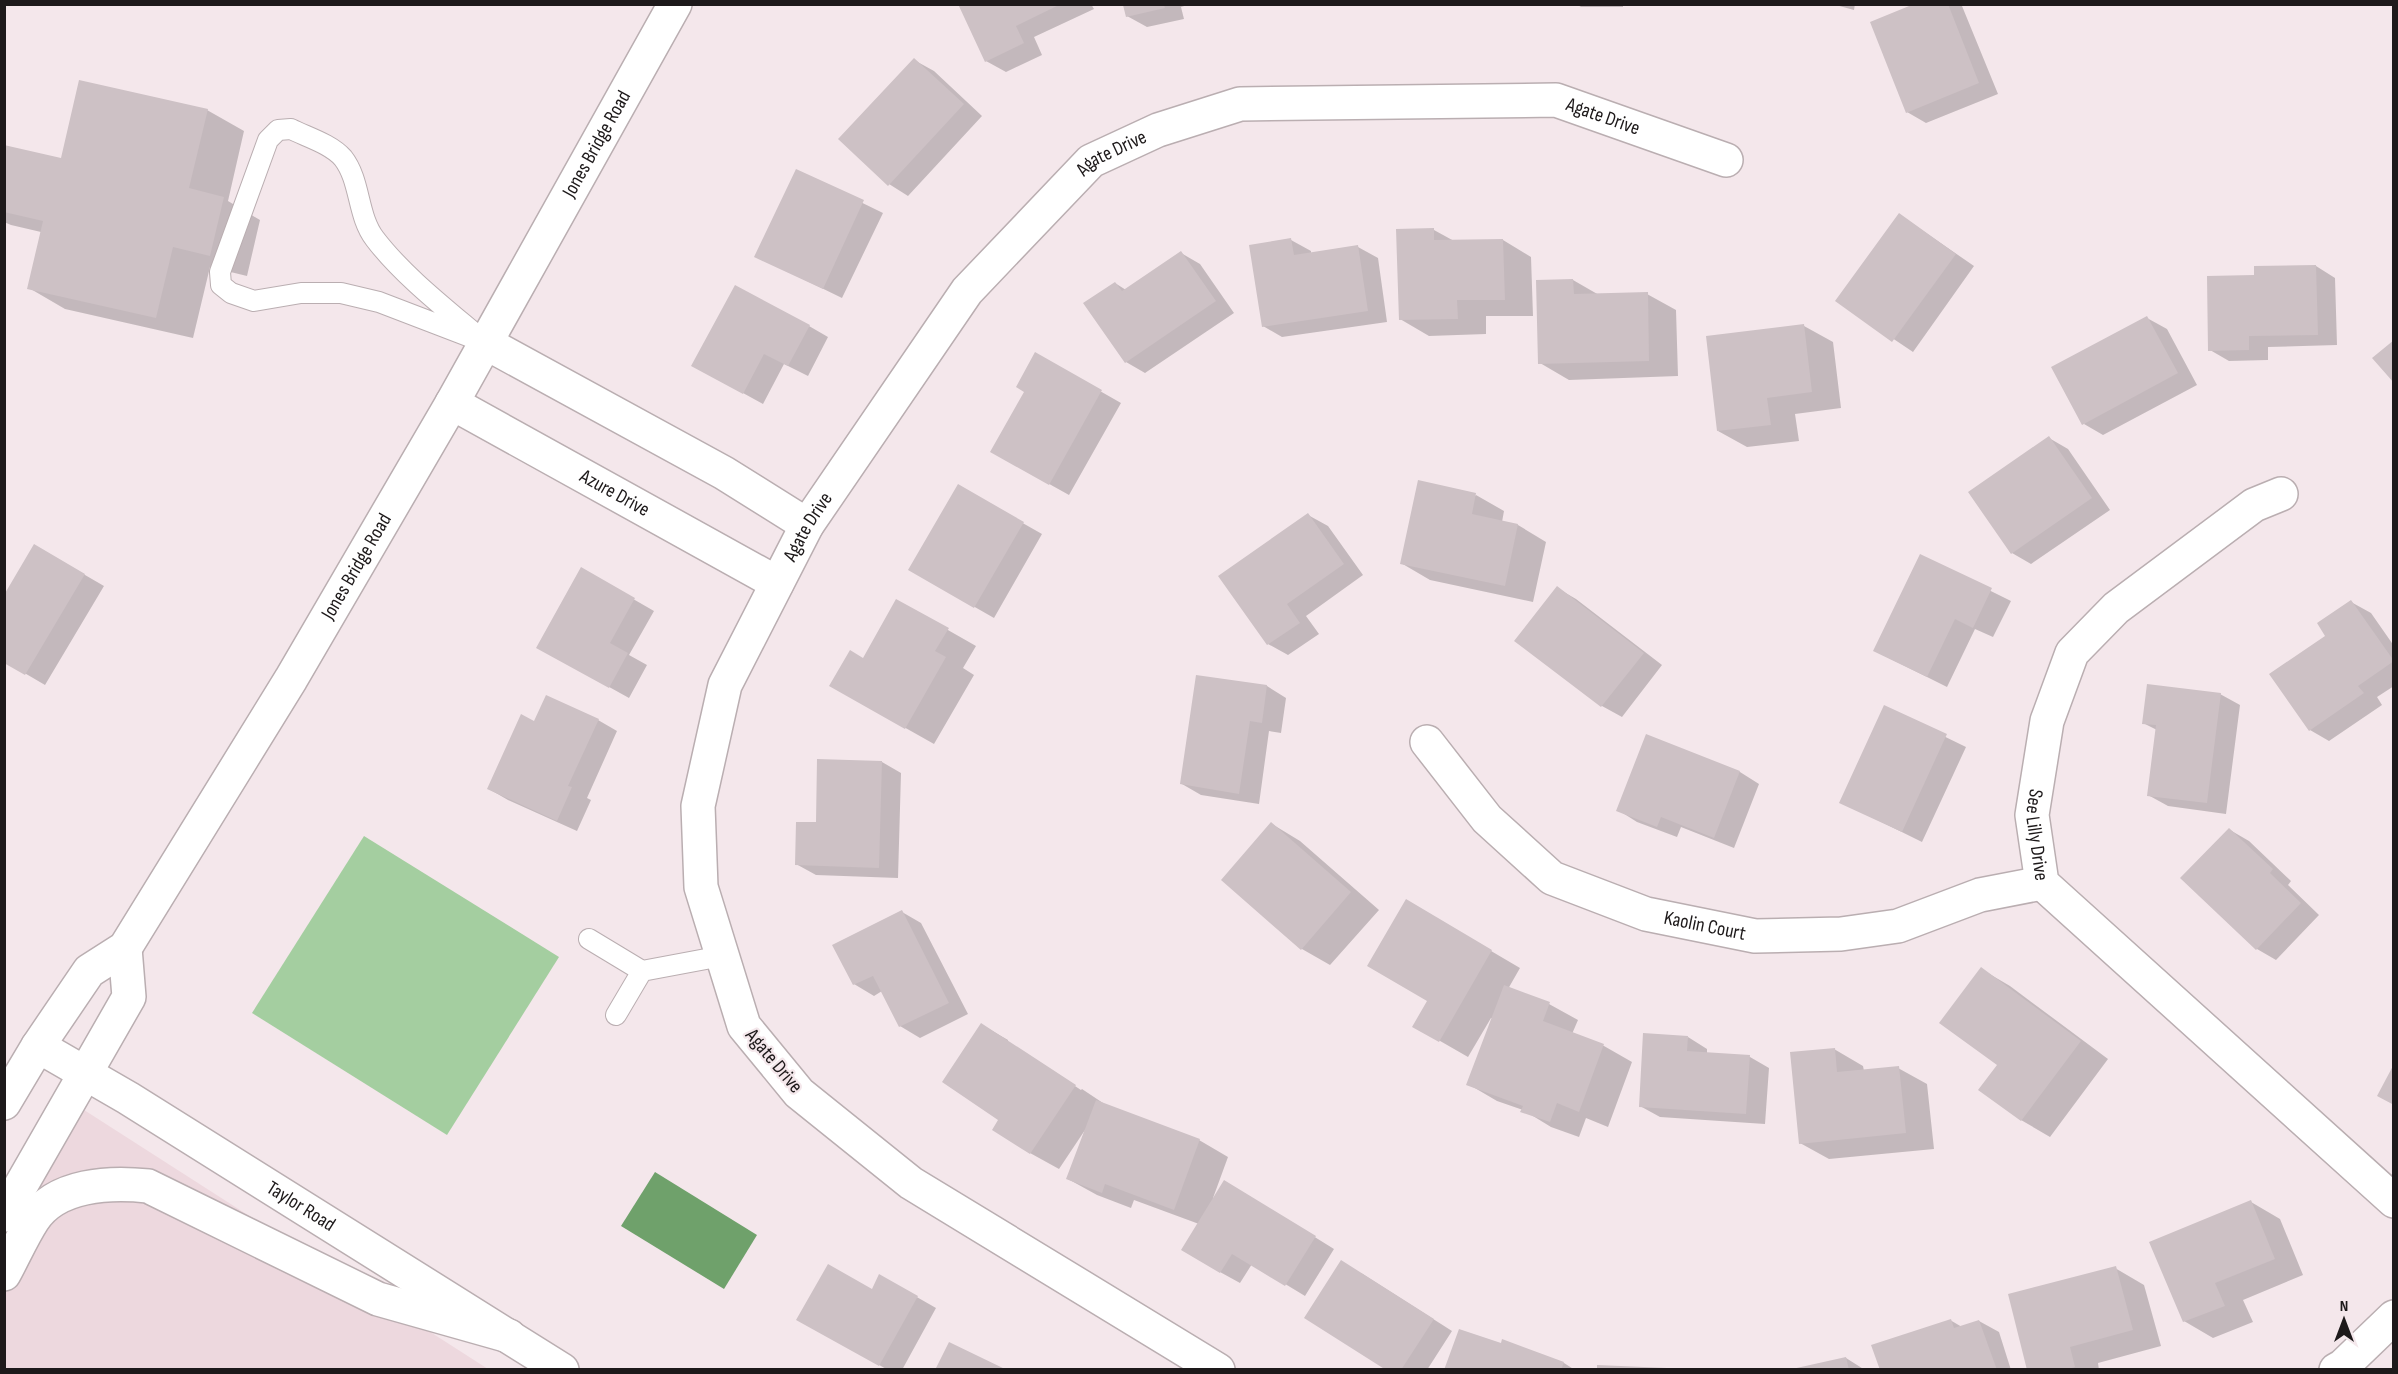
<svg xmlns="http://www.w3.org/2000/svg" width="2398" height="1374" viewBox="0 0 2398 1374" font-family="'Sofia Sans Condensed',sans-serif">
<rect width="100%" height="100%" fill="#f4e7eb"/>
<path fill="#edd8de" d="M 56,1092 L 488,1369 L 5,1370 L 5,1186 Z"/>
<path fill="#a4cea0" d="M 364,836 L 559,957 L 447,1135 L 252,1013 Z"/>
<path fill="#6fa16b" d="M 655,1172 L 757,1235 L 724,1289 L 621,1226 Z"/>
<path fill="#0003" d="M 960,4 L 1091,4 L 1094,9 L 1034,37 L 1042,55 L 1006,72 L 986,61 Z
M 1125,4 L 1191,4 L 1181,7 L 1184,19 L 1147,27 L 1127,16 Z
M 1308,4 L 1343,4 L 1343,5 Z
M 1576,4 L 1623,4 L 1623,7 L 1581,7 Z
M 1832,4 L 1855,4 L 1854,10 Z
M 1918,4 L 1962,6 L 1998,94 L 1926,123 L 1907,112 Z
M 914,60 L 934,71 L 982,116 L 908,196 L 889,184 Z
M 207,110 L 244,131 L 228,201 L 260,220 L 247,276 L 210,267 L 193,338 L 65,309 L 29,288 L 41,232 L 11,225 L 4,222 L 4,146 L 62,159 Z
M 797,171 L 883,213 L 842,298 L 756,256 Z
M 1900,215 L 1974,266 L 1913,352 L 1837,301 Z
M 1434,230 L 1454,241 L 1503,240 L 1531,257 L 1533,316 L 1486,316 L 1486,334 L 1429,336 L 1400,319 Z
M 1291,240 L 1311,251 L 1311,254 L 1358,247 L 1378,258 L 1387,322 L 1282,337 L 1263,326 Z
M 1181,253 L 1200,264 L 1234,313 L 1145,373 L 1126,362 L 1115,283 L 1126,290 Z
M 2316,266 L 2335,278 L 2337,345 L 2268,347 L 2268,360 L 2229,361 L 2210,350 L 2255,276 Z
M 1573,280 L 1599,295 L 1647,294 L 1676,310 L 1678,376 L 1569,380 L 1540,363 L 1538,282 Z
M 2147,318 L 2167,329 L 2197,385 L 2103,435 L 2084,424 Z
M 809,326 L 828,337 L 808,376 L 784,364 L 763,404 L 712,376 Z
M 1804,326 L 1833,342 L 1841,408 L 1795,414 L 1799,441 L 1747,447 L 1718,431 Z
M 1035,354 L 1121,403 L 1069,495 L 992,452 L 1026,391 Z
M 2049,438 L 2068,449 L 2110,510 L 2031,564 L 2012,553 Z
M 958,486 L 1042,534 L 994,618 L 910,570 Z
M 1476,495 L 1504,511 L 1502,522 L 1518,525 L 1546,542 L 1533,602 L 1430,580 L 1401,563 Z
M 1308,515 L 1328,526 L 1363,575 L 1306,616 L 1319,634 L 1288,655 L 1268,644 Z
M 35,546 L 104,586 L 45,685 L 4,661 Z
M 1920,556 L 2011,601 L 1993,637 L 1975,629 L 1947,687 L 1875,651 Z
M 581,569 L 654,611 L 629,655 L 647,665 L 629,698 L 557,658 Z
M 1557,588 L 1576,599 L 1662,665 L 1622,717 L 1602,706 L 1516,641 Z
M 897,601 L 976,646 L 963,668 L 974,675 L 934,744 L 831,686 L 864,660 Z
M 2351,602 L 2371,613 L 2394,646 L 2394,686 L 2377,697 L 2382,705 L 2329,741 L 2310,730 L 2328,636 Z
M 1197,677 L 1267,686 L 1286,698 L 1281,733 L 1269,731 L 1259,804 L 1201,795 L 1182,784 Z
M 2220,694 L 2240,705 L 2226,814 L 2168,806 L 2148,795 L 2157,730 L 2143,723 Z
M 1884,707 L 1966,747 L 1922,842 L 1841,802 Z
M 598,720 L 617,731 L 587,798 L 591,800 L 577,831 L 508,800 L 489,789 L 535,723 Z
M 1647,736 L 1740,772 L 1759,784 L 1734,848 L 1681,827 L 1677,837 L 1637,822 L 1618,810 Z
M 882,762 L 901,773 L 898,878 L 816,875 L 796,864 Z
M 1272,824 L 1300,841 L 1379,910 L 1330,965 L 1302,949 Z
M 2230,830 L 2249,841 L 2291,881 L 2288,885 L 2319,915 L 2276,960 L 2257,949 L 2182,878 Z
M 1406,901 L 1520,968 L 1508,989 L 1549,1004 L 1578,1020 L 1572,1034 L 1604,1046 L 1632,1062 L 1608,1127 L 1586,1118 L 1579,1137 L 1551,1127 L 1523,1110 L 1497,1101 L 1468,1084 L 1493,1018 L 1491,1018 L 1468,1057 L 1414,1026 L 1429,1000 Z
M 902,912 L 921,923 L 968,1014 L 920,1038 L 900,1026 L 882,991 L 874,996 L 854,984 Z
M 1981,969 L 2010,986 L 2108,1059 L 2050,1137 L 2021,1120 L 1999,1065 Z
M 982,1025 L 1008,1040 L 1008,1042 L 1081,1090 L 1082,1089 L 1103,1103 L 1102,1104 L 1199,1140 L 1228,1157 L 1213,1198 L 1244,1193 L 1334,1249 L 1305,1296 L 1252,1264 L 1240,1283 L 1220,1272 L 1199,1224 L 1134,1200 L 1131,1208 L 1097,1195 L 1068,1179 L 1085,1130 L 1059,1169 L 1030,1153 L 1000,1120 Z
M 1688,1037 L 1707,1049 L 1707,1054 L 1750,1057 L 1769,1068 L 1765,1124 L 1660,1117 L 1640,1106 Z
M 1834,1049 L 1863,1066 L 1864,1071 L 1898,1068 L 1927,1084 L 1934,1149 L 1829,1159 L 1800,1143 Z
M 2251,1202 L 2280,1219 L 2303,1275 L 2243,1300 L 2253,1322 L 2213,1338 L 2184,1321 Z
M 2115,1268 L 2144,1285 L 2161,1346 L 2098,1363 L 2099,1370 L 2029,1370 Z
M 1361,1273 L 1452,1331 L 1427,1370 L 1388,1370 Z
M 880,1276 L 936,1308 L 902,1370 L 888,1370 L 798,1319 L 872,1291 Z
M 1950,1320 L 1962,1327 L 1979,1321 L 1999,1332 L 2011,1370 L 1881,1370 Z
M 1846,1358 L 1865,1370 L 1795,1370 Z
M 1564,1363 L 1575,1370 L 1446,1370 Z"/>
<path fill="#cdc1c5" d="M 958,4 L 1061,4 L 1016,26 L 1024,43 L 985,62 Z
M 1914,4 L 1948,4 L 1979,83 L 1906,113 L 1870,22 Z
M 1123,5 L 1164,5 L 1165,8 L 1126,17 Z
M 914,58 L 964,104 L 888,186 L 838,139 Z
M 79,80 L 208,109 L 189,188 L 224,197 L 210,256 L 173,247 L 156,318 L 27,289 L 43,221 L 4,212 L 4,145 L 61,158 Z
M 796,169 L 864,200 L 823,289 L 754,257 Z
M 1899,213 L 1956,254 L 1892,342 L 1835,301 Z
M 1434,228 L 1434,240 L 1503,239 L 1505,300 L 1457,300 L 1458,319 L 1399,320 L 1396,229 Z
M 1291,238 L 1294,255 L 1358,245 L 1368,311 L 1262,327 L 1249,245 Z
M 1181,251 L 1216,301 L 1125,363 L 1083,303 L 1115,282 L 1122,291 Z
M 2316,265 L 2318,335 L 2249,336 L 2249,350 L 2208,351 L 2207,276 L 2254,275 L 2254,266 Z
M 1573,279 L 1574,294 L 1648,292 L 1649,361 L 1538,364 L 1536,280 Z
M 735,285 L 810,325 L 788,366 L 764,354 L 743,394 L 691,366 Z
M 2147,316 L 2178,373 L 2082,425 L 2051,367 Z
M 1804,324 L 1812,392 L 1767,398 L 1771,425 L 1717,431 L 1706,336 Z
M 2394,340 L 2394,383 L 2372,358 Z
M 1035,352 L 1102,390 L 1049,485 L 990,452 L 1024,392 L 1016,387 Z
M 2049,436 L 2092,498 L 2011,554 L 1968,492 Z
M 1418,480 L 1476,493 L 1472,514 L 1518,524 L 1505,586 L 1400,564 Z
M 958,484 L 1024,522 L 974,608 L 908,570 Z
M 1308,513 L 1344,564 L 1287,604 L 1300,623 L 1267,645 L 1218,576 Z
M 34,544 L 85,574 L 25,675 L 4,663 L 4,595 Z
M 1920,554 L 1992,588 L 1973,628 L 1955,619 L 1927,677 L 1873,651 Z
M 581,567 L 635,598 L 610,643 L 628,653 L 609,688 L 536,648 Z
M 1557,586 L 1644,653 L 1601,707 L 1514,641 Z
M 896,599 L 949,628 L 935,651 L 946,657 L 905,729 L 829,686 L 850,650 L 863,658 Z
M 2351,600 L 2394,661 L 2358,686 L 2364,693 L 2309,731 L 2269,674 L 2325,636 L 2317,623 Z
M 1196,675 L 1267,685 L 1262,723 L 1250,721 L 1239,794 L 1180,784 Z
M 2147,684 L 2221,693 L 2207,803 L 2147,796 L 2156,725 L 2142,724 Z
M 546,695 L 599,719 L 568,786 L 572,787 L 557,821 L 487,789 L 521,714 L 534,721 Z
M 1884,705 L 1947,734 L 1902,832 L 1839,803 Z
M 1646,734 L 1740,771 L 1714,838 L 1661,817 L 1657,827 L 1616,811 Z
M 817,759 L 882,761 L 879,868 L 795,865 L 796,822 L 816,822 Z
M 1271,822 L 1351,892 L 1301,950 L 1221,880 Z
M 2229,828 L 2273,869 L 2270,873 L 2301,903 L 2256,950 L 2180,878 Z
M 1406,899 L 1492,950 L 1439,1042 L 1412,1027 L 1427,1001 L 1367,966 Z
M 902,910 L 949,1003 L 899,1027 L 873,976 L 853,985 L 832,945 Z
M 1981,967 L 2081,1041 L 2021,1121 L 1978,1090 L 1997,1065 L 1939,1023 Z
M 1504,985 L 1550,1002 L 1543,1021 L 1604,1044 L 1579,1112 L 1557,1103 L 1550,1122 L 1520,1112 L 1523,1106 L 1466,1085 Z
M 981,1023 L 1076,1085 L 1030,1154 L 992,1130 L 998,1120 L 942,1082 Z
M 1643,1033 L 1688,1036 L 1687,1051 L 1750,1055 L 1746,1114 L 1639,1107 Z
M 1835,1048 L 1837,1072 L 1899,1066 L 1906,1133 L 1799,1144 L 1790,1052 Z
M 2394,1064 L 2394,1105 L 2377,1096 Z
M 1096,1100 L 1200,1139 L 1174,1210 L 1105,1184 L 1102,1193 L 1066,1179 Z
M 1224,1180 L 1316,1236 L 1285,1286 L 1232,1254 L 1220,1273 L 1181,1250 Z
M 2251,1200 L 2275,1259 L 2215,1283 L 2225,1306 L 2183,1322 L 2149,1242 Z
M 1341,1260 L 1434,1319 L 1401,1370 L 1386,1370 L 1304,1318 Z
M 828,1264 L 872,1289 L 879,1274 L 918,1296 L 879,1366 L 796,1320 Z
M 2116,1266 L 2133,1330 L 2070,1347 L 2075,1367 L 2066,1370 L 2027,1370 L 2008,1294 Z
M 1951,1319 L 1954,1328 L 1979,1320 L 1997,1370 L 1880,1370 L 1871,1345 Z
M 1459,1329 L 1501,1343 L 1502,1339 L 1564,1362 L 1561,1370 L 1444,1370 Z
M 949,1342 L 1007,1370 L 935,1370 Z
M 1846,1357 L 1849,1370 L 1792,1370 L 1792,1369 Z
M 1597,1365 L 1667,1368 L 1667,1370 L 1597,1370 Z"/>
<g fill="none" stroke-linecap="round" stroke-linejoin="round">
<defs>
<path id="lane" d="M 291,129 C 307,137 331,144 343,158 C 361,181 357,216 375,239 C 404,277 450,312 486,343 L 379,302 L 341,293 L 301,293 L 254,301 L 231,293 L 221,285 L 220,272 L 268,140 L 278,130 Z
M 589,939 L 642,971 L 722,956
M 616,1015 L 642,971"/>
<g id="street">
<path d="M 486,343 L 724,473 L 807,525"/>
<path id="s1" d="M 452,403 L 777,583"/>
<path id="s2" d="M 2281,494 L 2254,505 L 2116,608 L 2072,653 L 2047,721 L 2032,815 L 2042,883 L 2394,1201"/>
<path id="s3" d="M 1427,742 L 1487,819 L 1552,878 L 1646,914 L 1755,936 L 1841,934 L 1898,926 L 1980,895 L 2042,883"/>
<path id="s4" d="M 38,1046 L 128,1098 L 562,1370"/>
<path id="s5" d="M 1218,1370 L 911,1183 L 799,1093 L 744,1026 L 701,887 L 698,806 L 725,685 L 807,525 L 967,291 L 1091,161 L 1158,130 L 1240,104 L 1556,100 L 1726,160"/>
<path d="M 2336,1370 L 2343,1366 L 2394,1317"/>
</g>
<g id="secondary">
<path id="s6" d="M 4,1103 L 38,1046 L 89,971 L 125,948 L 291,679 L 452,403 L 675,4"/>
<path d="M 4,1215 L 129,997 L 125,948"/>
<path d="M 4,1274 C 14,1256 22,1237 33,1220 C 56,1184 110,1182 148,1186 L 378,1299 L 509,1336"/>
</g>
</defs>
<use href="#lane" stroke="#baaeb1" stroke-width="22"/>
<use href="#street" stroke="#baaeb1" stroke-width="36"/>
<use href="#secondary" stroke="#baaeb1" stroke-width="36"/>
<use href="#lane" stroke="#fff" stroke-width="20"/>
<use href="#street" stroke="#fff" stroke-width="33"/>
<use href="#secondary" stroke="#fff" stroke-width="33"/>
</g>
<g text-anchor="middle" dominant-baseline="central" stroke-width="4.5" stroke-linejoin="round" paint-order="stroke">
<g font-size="20" fill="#1d191a" stroke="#f4e7eb">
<text stroke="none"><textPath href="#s5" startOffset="2109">Agate Drive</textPath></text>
<text stroke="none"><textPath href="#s6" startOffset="1132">Jones Bridge Road</textPath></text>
<text stroke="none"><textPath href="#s5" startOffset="1605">Agate Drive</textPath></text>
<text stroke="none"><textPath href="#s1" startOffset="186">Azure Drive</textPath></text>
<text stroke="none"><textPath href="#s5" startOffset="1119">Agate Drive</textPath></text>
<text stroke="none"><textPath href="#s6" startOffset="646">Jones Bridge Road</textPath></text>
<text stroke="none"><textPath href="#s2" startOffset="452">See Lilly Drive</textPath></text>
<text stroke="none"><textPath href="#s3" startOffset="346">Kaolin Court</textPath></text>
<text transform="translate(774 1061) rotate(50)">Agate Drive</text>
<text stroke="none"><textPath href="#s4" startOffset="308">Taylor Road</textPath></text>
</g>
</g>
<rect width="2398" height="1374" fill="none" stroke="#1d191a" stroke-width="12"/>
<g transform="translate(2344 1320)" stroke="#f4e7eb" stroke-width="4.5" paint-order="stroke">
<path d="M0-4.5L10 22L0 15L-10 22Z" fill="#1d191a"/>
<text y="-9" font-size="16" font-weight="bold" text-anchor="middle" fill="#1d191a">N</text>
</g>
</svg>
